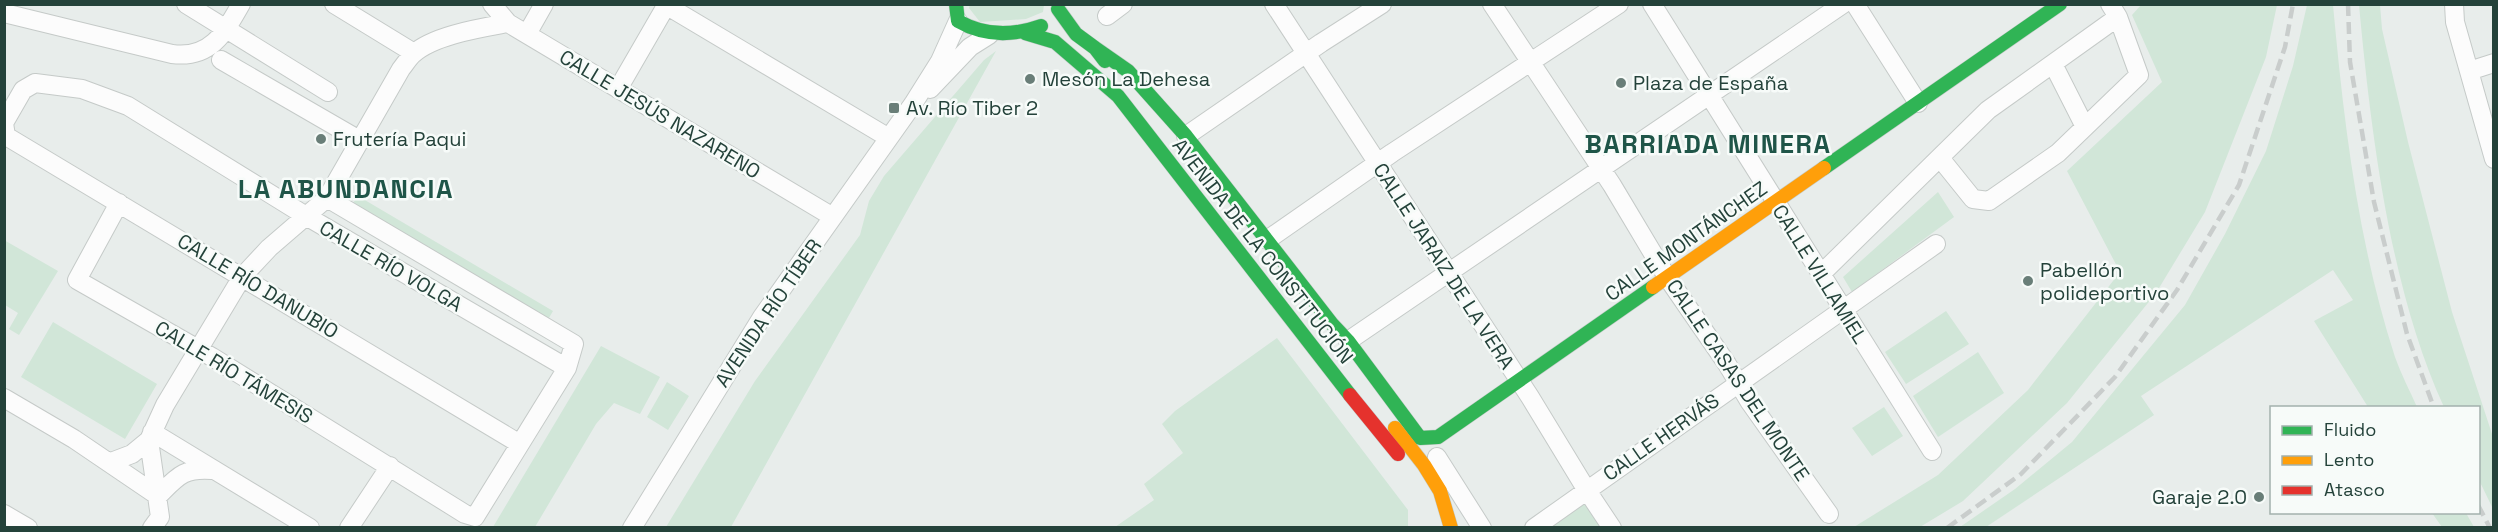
<svg xmlns="http://www.w3.org/2000/svg" width="2498" height="532" viewBox="0 0 2498 532" font-family="'Space Grotesk',sans-serif">
<rect width="100%" height="100%" fill="#e8edeb"/>
<path fill="#d1e6d8" d="M 970,4 L 1044,5 L 1043,12 L 1026,19 L 980,22 L 969,8 Z
M 2141,5 L 2277,5 L 2266,57 L 2205,212 L 2156,293 L 2067,403 L 1963,501 L 1920,527 L 1854,527 L 1938,475 L 2028,390 L 2120,272 L 2067,171 L 2162,82 L 2132,15 Z
M 2307,5 L 2333,5 C 2344,124 2358,243 2395,357 C 2401,374 2410,391 2417,407 L 2368,407 L 2314,321 L 2353,300 L 2333,270 L 2141,396 L 2154,415 L 1986,527 L 1960,527 L 2015,489 L 2072,442 L 2185,305 L 2225,234 L 2266,151 L 2293,66 Z
M 2359,5 L 2380,5 L 2382,29 L 2408,142 L 2452,312 L 2493,437 L 2493,509 L 2479,480 L 2478,408 L 2444,407 C 2390,290 2371,133 2359,5 Z
M 996,51 L 731,527 L 666,527 L 755,381 L 860,235 L 869,201 L 884,176 L 984,60 Z
M 1938,192 L 1954,217 L 1852,292 L 1843,277 Z
M 358,196 L 553,311 L 546,323 L 350,207 Z
M 4,240 L 58,271 L 19,335 L 9,329 L 18,313 L 5,305 Z
M 1946,311 L 1969,344 L 1906,384 L 1885,352 Z
M 53,322 L 157,384 L 125,439 L 21,377 Z
M 1277,338 L 1408,510 L 1408,527 L 1115,527 L 1154,500 L 1144,484 L 1183,453 L 1162,424 L 1175,411 Z
M 601,346 L 660,377 L 640,414 L 614,403 L 596,424 L 535,527 L 493,527 Z
M 1978,352 L 2004,393 L 1938,437 L 1913,396 Z
M 667,382 L 689,396 L 668,430 L 647,417 Z
M 1884,407 L 1903,436 L 1872,456 L 1852,428 Z
M 1584,499 L 1602,528 L 1543,528 Z
M 2432,513 L 2466,513 L 2474,527 L 2442,527 Z"/>
<g fill="none" stroke-linecap="round" stroke-linejoin="round">
<defs>
<path id="street" d="M 186,4 L 328,92
M 334,4 L 414,53
M 492,4 L 508,23 L 833,217
M 664,4 L 889,138
M 1274,4 L 1530,397 L 1586,489 L 1612,528
M 1492,4 L 1612,185 L 1667,277 L 1727,364 L 1749,401 L 1829,514
M 1652,4 L 1932,451
M 1855,4 L 1918,103
M 2454,4 L 2455,22 L 2494,159
M 4,13 L 172,54 C 210,59 224,34 241,4
M 1107,16 L 1123,4
M 527,34 L 544,4
M 221,60 L 361,141
M 2053,64 L 2085,127
M 2469,71 L 2494,63
M 618,89 L 666,6
M 930,89 L 970,47 L 989,35
M 4,123 L 23,90 L 35,83 L 82,89 L 128,106 L 306,216 L 567,368
M 4,123 L 6,136 L 520,444
M 1186,136 L 1321,43 L 1382,4
M 1940,158 L 1973,199 L 1989,201 L 2058,153 L 2139,75 L 2118,17
M 119,203 L 77,280 L 212,357 L 465,514 L 475,517 L 567,368 L 574,344 L 327,198
M 1267,240 L 1392,153 L 1619,4
M 1821,274 L 1988,110 L 2118,17 L 2110,4
M 1348,341 L 1843,4
M 4,398 L 74,439 L 158,496
M 152,432 L 310,528
M 1437,457 L 1482,528
M 111,462 L 132,454 L 149,440
M 158,496 C 178,476 183,468 212,470
M 4,514 L 28,528
M 152,528 L 160,517 L 149,440 L 165,405 L 242,277 L 269,248 L 327,198 L 401,69 C 405,64 408,59 413,54 C 434,35 481,28 508,23
M 349,528 L 390,466
M 632,528 L 762,317 L 913,104 L 940,61 L 958,21
M 1534,528 L 1936,244"/>
<path id="fast" d="M 956,4 L 958,21 C 984,36 1013,36 1041,26
M 1058,9 L 1076,34 L 1095,48 L 1105,61
M 1025,33 L 1055,42 L 1118,96 L 1350,395
M 1095,48 L 1128,71 L 1186,136 L 1332,324 L 1348,341 L 1420,438 L 1438,437 L 1653,287
M 1824,168 L 2060,4"/>
<path id="slow" d="M 1653,287 L 1824,168
M 1395,428 L 1424,465 L 1440,491 L 1451,528"/>
<path id="jam" d="M 1350,395 L 1398,454"/>
</defs>
<use href="#street" stroke="#c5cac8" stroke-width="20"/>
<use href="#fast" stroke="#c3cbc8" stroke-width="15"/>
<use href="#slow" stroke="#c3cbc8" stroke-width="15"/>
<use href="#jam" stroke="#c3cbc8" stroke-width="15"/>
<use href="#street" stroke="#fcfcfc" stroke-width="18"/>
<use href="#fast" stroke="#30b455" stroke-width="14"/>
<use href="#slow" stroke="#ff9f0a" stroke-width="14"/>
<use href="#jam" stroke="#e5322d" stroke-width="14"/>
<path stroke="#c9cdcc" stroke-width="4.5" stroke-dasharray="12 6" stroke-linecap="butt" d="M 2348,4 L 2350,62 L 2374,202 L 2407,334 L 2434,408
M 2478,505 L 2490,528
M 1947,528 L 2021,474 L 2115,377 L 2177,290 L 2239,185 L 2285,47 L 2293,4"/>
</g>
<g fill="#697e78" stroke="#f7fbf9" stroke-width="2">
<circle cx="1030" cy="79" r="6"/>
<circle cx="1621" cy="83" r="6"/>
<rect x="888" y="102" width="12" height="12" rx="3"/>
<circle cx="321" cy="139" r="6"/>
<circle cx="2028" cy="281" r="6"/>
<circle cx="2259" cy="497" r="6"/>
</g>
<g text-anchor="middle" dominant-baseline="central" stroke-width="5" stroke-linejoin="round" paint-order="stroke">
<g font-size="20" fill="#24423a" stroke="#f7fbf9" text-anchor="start">
<text x="1042" y="79">Mesón La Dehesa</text>
<text x="1633" y="83">Plaza de España</text>
<text x="906" y="108">Av. Río Tiber 2</text>
<text x="333" y="139">Frutería Paqui</text>
<text x="2040" y="270">Pabellón<tspan x="2040" dy="23">polideportivo</tspan></text>
<text x="2247" y="497" text-anchor="end">Garaje 2.0</text>
</g>
<g font-size="20" fill="#24423a" stroke="#f7fbf9">
<text transform="translate(660 114) rotate(31)">CALLE JESÚS NAZARENO</text>
<text transform="translate(1686 241) rotate(-35)">CALLE MONTÁNCHEZ</text>
<text transform="translate(1263 251) rotate(52)">AVENIDA DE LA CONSTITUCIÓN</text>
<text transform="translate(391 266) rotate(30)">CALLE RÍO VOLGA</text>
<text transform="translate(1444 266) rotate(57)">CALLE JARAIZ DE LA VERA</text>
<text transform="translate(1820 274) rotate(58)">CALLE VILLAMIEL</text>
<text transform="translate(258 286) rotate(31)">CALLE RÍO DANUBIO</text>
<text transform="translate(768 313) rotate(-56)">AVENIDA RÍO TÍBER</text>
<text transform="translate(234 372) rotate(31)">CALLE RÍO TÁMESIS</text>
<text transform="translate(1738 380) rotate(56)">CALLE CASAS DEL MONTE</text>
<text transform="translate(1661 437) rotate(-35)">CALLE HERVÁS</text>
</g>
<g font-size="26" font-weight="bold" letter-spacing="1.5" fill="#1f5548" stroke="#f7fbf9">
<text x="1708" y="144">BARRIADA MINERA</text>
<text x="346" y="189">LA ABUNDANCIA</text>
</g>
</g>
<rect width="2498" height="532" fill="none" stroke="#24423a" stroke-width="12"/>
<rect x="2270" y="406" width="210" height="108" fill="#f7fbf9" stroke="#a3b1ad" stroke-width="1.5"/>
<rect x="2282" y="426" width="30" height="9" fill="#30b455" stroke="#a3b1ad" stroke-width="1.5"/>
<text x="2324" y="436" font-size="18" fill="#24423a">Fluido</text>
<rect x="2282" y="456" width="30" height="9" fill="#ff9f0a" stroke="#a3b1ad" stroke-width="1.5"/>
<text x="2324" y="466" font-size="18" fill="#24423a">Lento</text>
<rect x="2282" y="486" width="30" height="9" fill="#e5322d" stroke="#a3b1ad" stroke-width="1.5"/>
<text x="2324" y="496" font-size="18" fill="#24423a">Atasco</text>
</svg>
